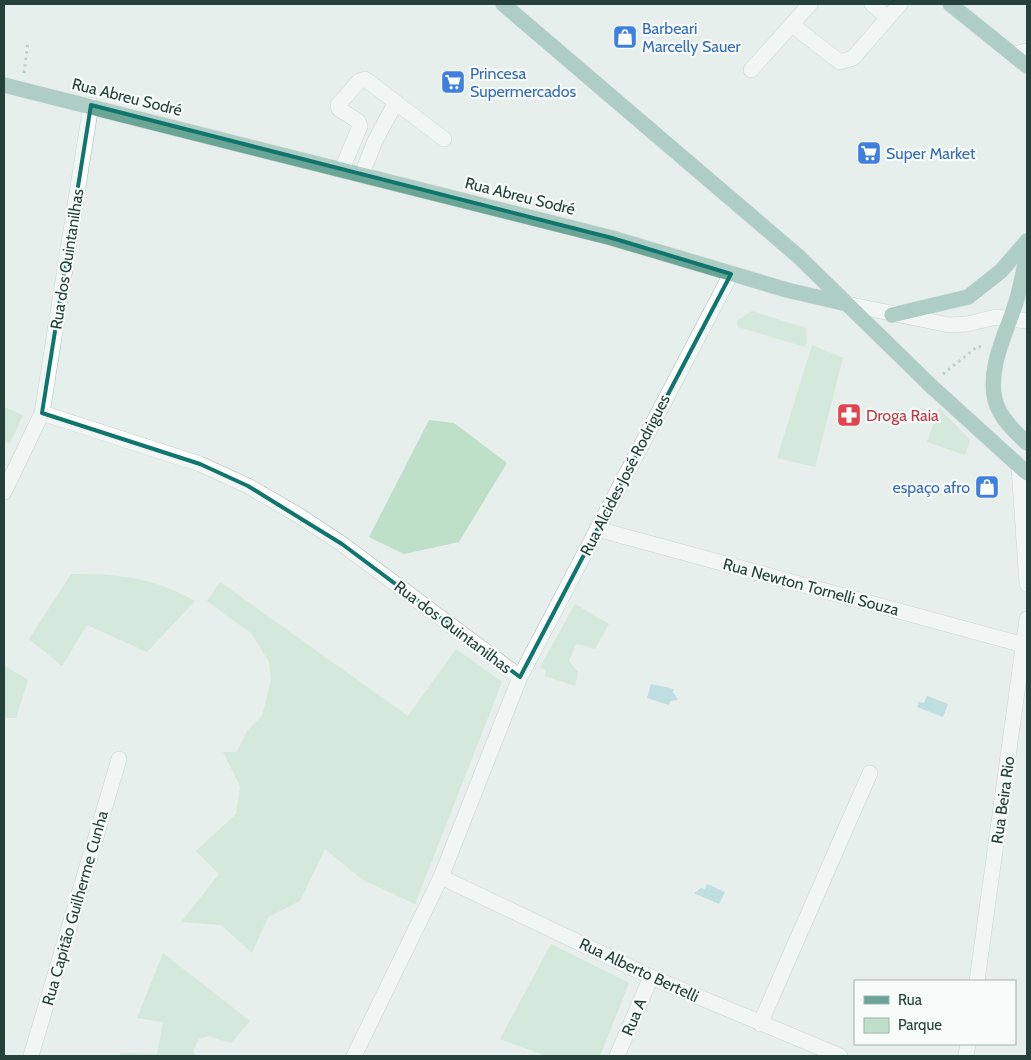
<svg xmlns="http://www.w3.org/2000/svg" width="1031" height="1060" viewBox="0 0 1031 1060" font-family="Cabin,sans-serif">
<rect width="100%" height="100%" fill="#e6efeb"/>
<path fill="#bfe0c8" d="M 752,311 L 806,328 L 807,343 L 805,347 L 738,327 L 737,321 Z
M 812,345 L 843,358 L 815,467 L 777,458 Z
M 4,407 L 23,415 L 10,443 L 4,441 Z
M 939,408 L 970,440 L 965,455 L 927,442 Z
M 429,420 L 454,423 L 507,463 L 459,542 L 404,554 L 369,537 Z
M 71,574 C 119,574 153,577 195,601 L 147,652 L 87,625 L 62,666 L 29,639 Z
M 220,582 L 408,716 L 456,649 L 502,682 L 415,904 L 363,880 L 325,849 L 300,901 L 268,917 L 252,953 L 221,925 L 181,922 L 219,874 L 196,851 L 236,814 L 240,786 L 223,752 L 237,752 L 247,731 L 262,716 L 271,679 L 269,662 L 251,633 L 207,601 Z
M 575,604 L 609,624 L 595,649 L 576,644 L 569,661 L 578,672 L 575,686 L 545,676 L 546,670 L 540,667 Z
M 4,665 L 28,680 L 16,718 L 4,718 Z
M 551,944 L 629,983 L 600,1056 L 546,1056 L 500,1039 Z
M 163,953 L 250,1021 L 231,1043 L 208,1036 L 199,1039 L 193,1051 L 196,1056 L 120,1056 L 120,1053 L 157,1054 L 163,1022 L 137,1018 Z"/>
<path fill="#8ec9d4" d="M 651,684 L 674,689 L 673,692 L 678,700 L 670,701 L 669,705 L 647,698 Z
M 927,696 L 948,704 L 943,717 L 917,707 L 919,702 L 924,703 Z
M 707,884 L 725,892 L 719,904 L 694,893 L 701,888 L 705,889 Z"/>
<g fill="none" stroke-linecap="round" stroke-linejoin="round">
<defs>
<path id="minor" d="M 872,4 L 888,18
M 792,25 L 840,62 L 853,58 L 900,4
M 1013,54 L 1027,51
M 751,70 L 810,4
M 342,169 L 360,126 L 358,121 L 339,109 L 338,105 L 359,81 L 365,79 L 444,139
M 362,174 L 375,141 L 396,102
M 847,304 L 949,325 L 967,324 L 996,317 L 1027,321
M 42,413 L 200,464 L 248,486 L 298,515 L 342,544 L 520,677 L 441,877 L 354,1056
M 1019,467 L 1027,584
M 4,492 L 42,413 L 91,105
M 597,529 L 1024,645
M 520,677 L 731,274
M 441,877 L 651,977 L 840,1056
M 977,981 L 1027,619
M 760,1024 L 870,773
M 31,1056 L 119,759
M 617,1056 L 651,977
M 966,1056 L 968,1044"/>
<path id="major" d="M 503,4 L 798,256 L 930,385 L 1027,473
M 950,4 L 1027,66
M 4,85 L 612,238 L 787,290 L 847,304
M 1027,254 C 1024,269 1021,284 1017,299 C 1008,330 987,366 995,400 C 1000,418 1014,431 1027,443
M 892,315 L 968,297 L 1001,271 L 1027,241"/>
</defs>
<use href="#minor" stroke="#a8b8b2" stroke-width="16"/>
<use href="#major" stroke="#c2cac8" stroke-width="16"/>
<path stroke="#86b3a5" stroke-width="3" stroke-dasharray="2.5 4" stroke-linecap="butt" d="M 24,73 L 28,41
M 943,374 L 978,346 L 982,347"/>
<use href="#minor" stroke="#fff" stroke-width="15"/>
<use href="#major" stroke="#6aa596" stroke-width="15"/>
</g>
<path d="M0 0H1031V1060H0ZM 91,105 L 612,238 L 731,274 L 520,677 L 342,544 L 248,486 L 200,464 L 42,413 Z" fill="#e6efeb" fill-opacity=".55" fill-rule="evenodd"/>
<path fill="none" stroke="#0f766e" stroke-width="4" stroke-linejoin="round" d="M 91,105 L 612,238 L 731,274 L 520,677 L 342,544 L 248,486 L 200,464 L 42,413 Z"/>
<defs>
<symbol id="shop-square" viewBox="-11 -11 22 22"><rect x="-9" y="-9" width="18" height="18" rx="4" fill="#3f7fe0" stroke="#f7fbf9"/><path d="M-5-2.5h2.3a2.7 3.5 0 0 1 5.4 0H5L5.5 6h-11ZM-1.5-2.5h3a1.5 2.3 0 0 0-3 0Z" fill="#fff"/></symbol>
<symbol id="supermarket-square" viewBox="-11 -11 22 22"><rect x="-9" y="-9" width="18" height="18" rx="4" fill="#3f7fe0" stroke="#f7fbf9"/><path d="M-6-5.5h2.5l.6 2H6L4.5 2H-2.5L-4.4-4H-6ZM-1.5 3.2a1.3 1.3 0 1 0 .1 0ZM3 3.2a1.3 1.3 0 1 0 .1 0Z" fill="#fff"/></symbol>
<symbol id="pharmacy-square" viewBox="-11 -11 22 22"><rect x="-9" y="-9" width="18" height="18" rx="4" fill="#e0444e" stroke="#f7fbf9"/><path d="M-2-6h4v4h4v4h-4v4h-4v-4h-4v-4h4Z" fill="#fff"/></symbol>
</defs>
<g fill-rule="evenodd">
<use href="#shop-square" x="611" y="23" width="28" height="28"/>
<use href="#supermarket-square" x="439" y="68" width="28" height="28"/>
<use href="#supermarket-square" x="855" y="139" width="28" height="28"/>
<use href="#pharmacy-square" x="835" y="401" width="28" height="28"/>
<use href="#shop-square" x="973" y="473" width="28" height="28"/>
</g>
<g text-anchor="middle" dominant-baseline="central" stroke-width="4.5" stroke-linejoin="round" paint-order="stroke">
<g font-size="16" fill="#366cbe" stroke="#f7fbf9" text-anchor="start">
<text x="642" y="28">Barbeari<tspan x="642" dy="18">Marcelly Sauer</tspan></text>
<text x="470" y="73">Princesa<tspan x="470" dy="18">Supermercados</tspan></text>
<text x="886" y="153">Super Market</text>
<text x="970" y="487" text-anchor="end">espaço afro</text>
</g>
<g font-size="16" fill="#24423a" stroke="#f7fbf9">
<text transform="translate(127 97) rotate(14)">Rua Abreu Sodré</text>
<text transform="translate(520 196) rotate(14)">Rua Abreu Sodré</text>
<text transform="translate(67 259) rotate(-81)">Rua dos Quintanilhas</text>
<text transform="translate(625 475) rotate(-63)">Rua Alcides José Rodrigues</text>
<text transform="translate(811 587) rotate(15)">Rua Newton Tornelli Souza</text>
<text transform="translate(453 627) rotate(37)">Rua dos Quintanilhas</text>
<text transform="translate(1003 800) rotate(-82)">Rua Beira Rio</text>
<text transform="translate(75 908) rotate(-74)">Rua Capitão Guilherme Cunha</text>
<text transform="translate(639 970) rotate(25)">Rua Alberto Bertelli</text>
<text transform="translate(634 1017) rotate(-67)">Rua A</text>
</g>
<g font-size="16" fill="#be3a42" stroke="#f7fbf9" text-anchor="start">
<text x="866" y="415">Droga Raia</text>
</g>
</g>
<rect width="1031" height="1060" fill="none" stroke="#24423a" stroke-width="10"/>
<rect x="854" y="980" width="162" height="65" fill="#f7fbf9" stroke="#a3b1ad"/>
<rect x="864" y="996" width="25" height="8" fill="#6aa596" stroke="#a3b1ad"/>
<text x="898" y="1005" font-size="15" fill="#24423a">Rua</text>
<rect x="864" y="1018" width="25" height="15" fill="#bfe0c8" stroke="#a3b1ad"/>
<text x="898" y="1030" font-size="15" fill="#24423a">Parque</text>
</svg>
